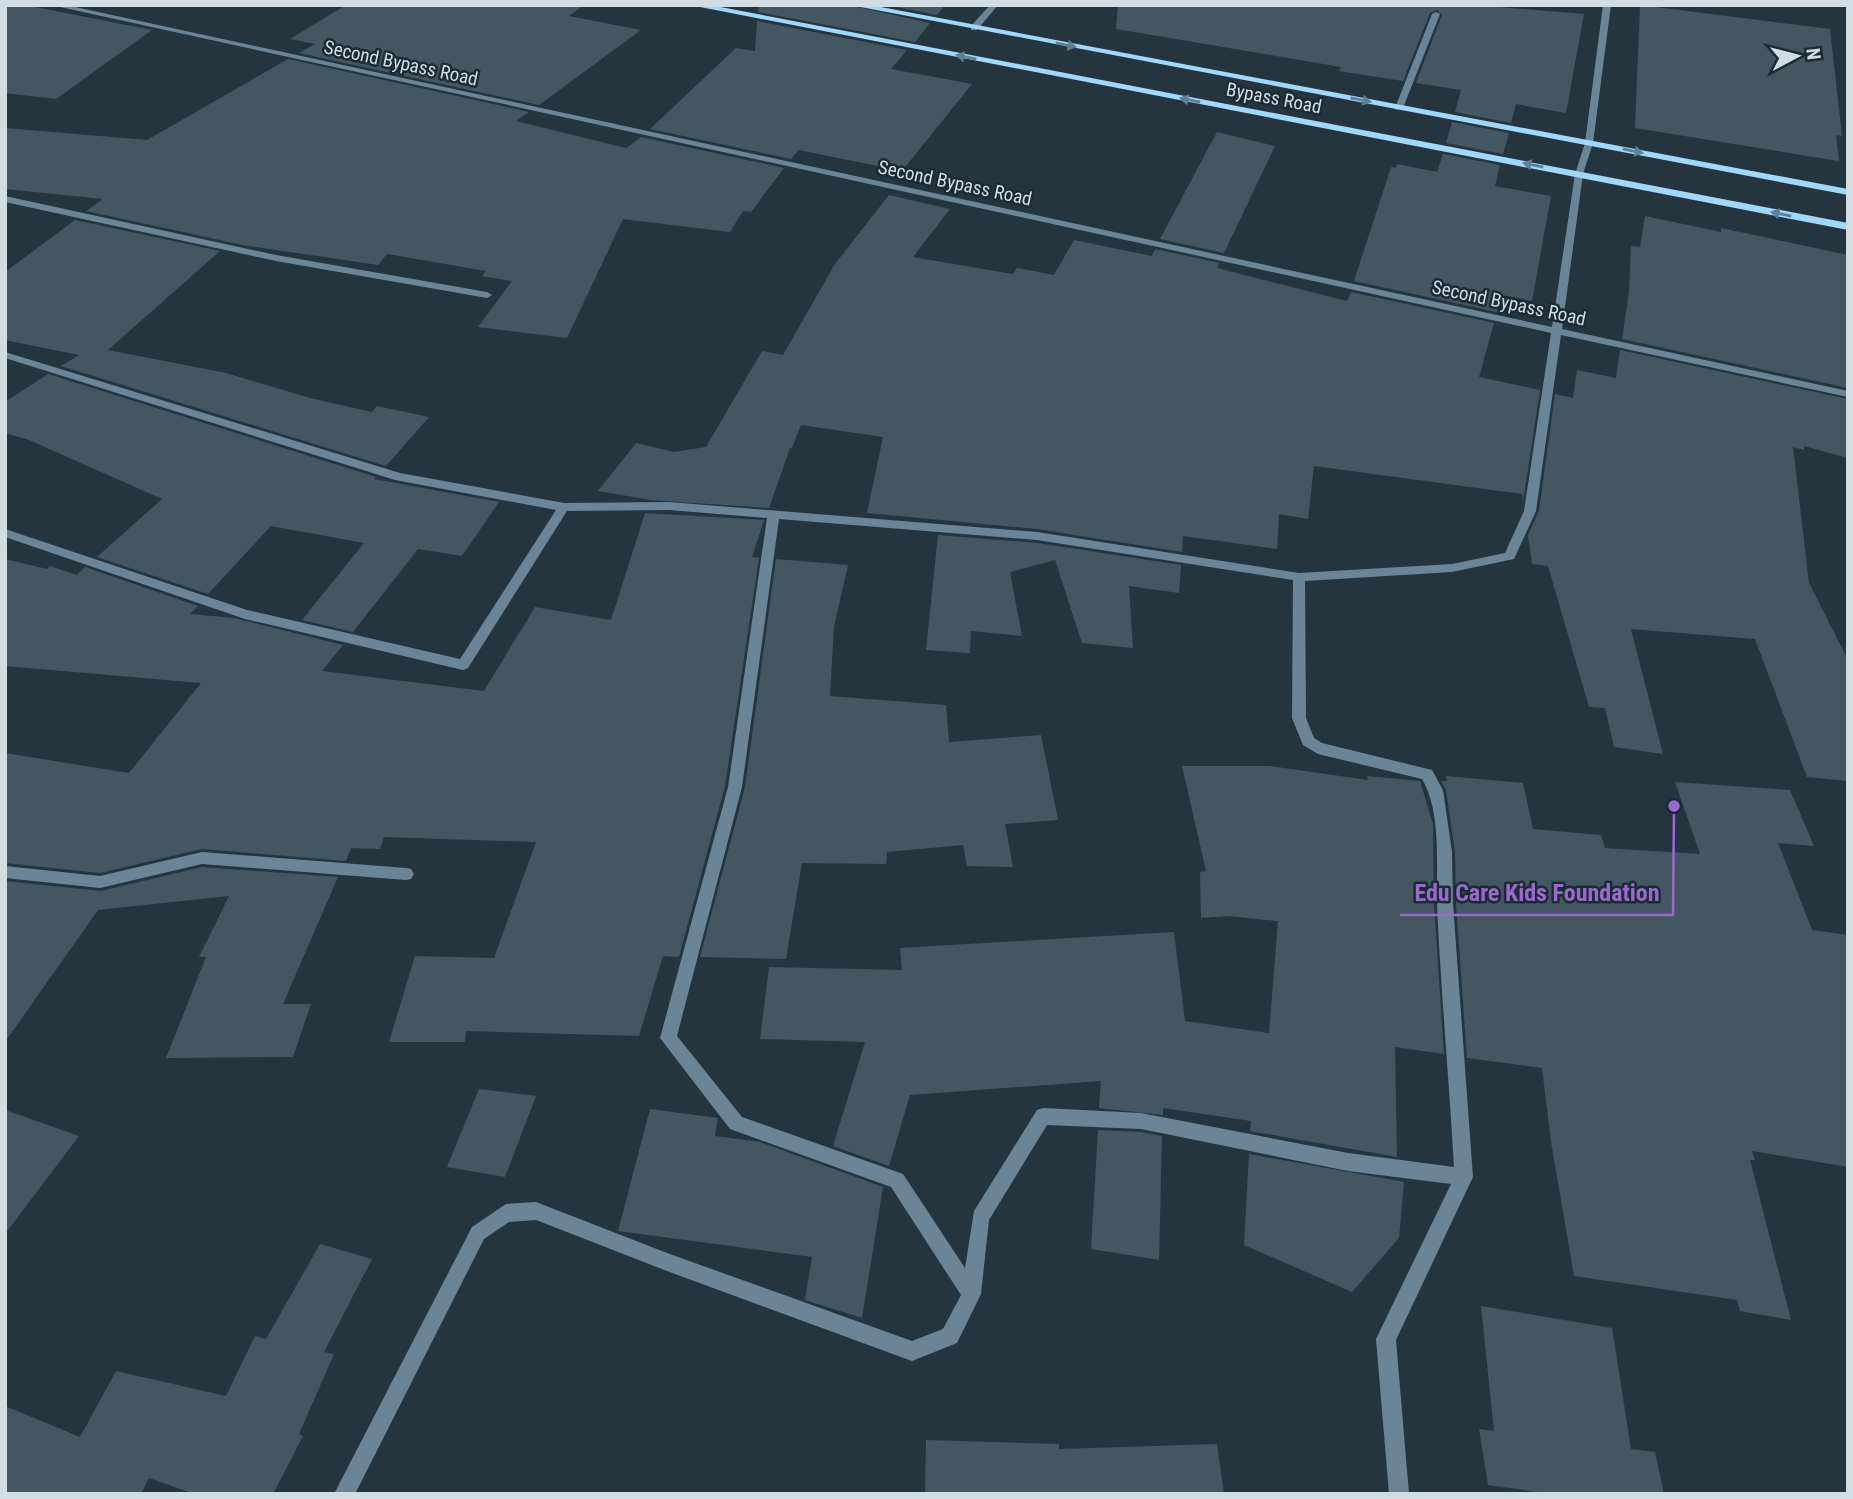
<svg xmlns="http://www.w3.org/2000/svg" width="1853" height="1499" viewBox="0 0 1853 1499" font-family="'Roboto Condensed',sans-serif">
<rect width="100%" height="100%" fill="#253540"/>
<path fill="#445662" d="M 5,5 L 25,5 L 152,30 L 56,99 L 5,93 Z
M 346,5 L 584,5 L 569,16 L 641,30 L 539,105 L 299,53 L 315,44 L 290,39 Z
M 759,5 L 848,5 L 930,23 L 915,42 L 758,12 Z
M 886,5 L 945,5 L 937,15 Z
M 1118,5 L 1476,5 L 1584,14 L 1566,113 L 1516,104 L 1511,123 L 1455,112 L 1461,90 L 1416,83 L 1442,15 L 1437,10 L 1430,13 L 1403,81 L 1339,71 L 1341,67 L 1116,29 Z
M 1640,5 L 1830,29 L 1842,136 L 1836,135 L 1839,161 L 1635,128 Z
M 757,21 L 907,50 L 891,69 L 972,84 L 902,171 L 799,150 L 791,159 L 650,129 L 736,48 L 755,51 Z
M 288,59 L 529,112 L 516,121 L 626,148 L 641,137 L 784,168 L 751,212 L 743,211 L 730,232 L 623,219 L 567,338 L 478,327 L 512,281 L 482,276 L 486,271 L 387,254 L 378,265 L 243,245 L 86,211 L 103,199 L 5,189 L 5,128 L 147,140 Z
M 1452,122 L 1509,133 L 1503,154 L 1446,143 Z
M 1217,132 L 1275,146 L 1224,253 L 1160,239 Z
M 1443,154 L 1500,165 L 1495,186 L 1551,196 L 1532,301 L 1502,295 L 1497,312 L 1354,281 L 1391,167 L 1396,168 L 1397,164 L 1437,172 Z
M 889,195 L 950,209 L 913,257 L 1013,274 L 1017,268 L 1054,275 L 1074,240 L 1152,256 L 1155,249 L 1220,263 L 1217,268 L 1347,301 L 1351,292 L 1494,323 L 1479,377 L 1540,390 L 1523,502 L 1522,494 L 1314,466 L 1308,519 L 1279,514 L 1277,549 L 1183,536 L 1182,552 L 1037,529 L 867,513 L 883,437 L 801,425 L 792,448 L 790,448 L 769,508 L 651,500 L 598,491 L 636,443 L 674,452 L 706,447 L 762,351 L 783,355 L 835,264 Z
M 1645,216 L 1721,232 L 1721,228 L 1848,255 L 1848,388 L 1622,339 L 1629,292 L 1631,246 L 1640,247 Z
M 75,220 L 220,251 L 108,350 L 226,373 L 310,398 L 372,412 L 377,406 L 429,417 L 386,466 L 61,366 L 79,355 L 5,340 L 5,272 Z
M 1620,350 L 1848,399 L 1848,458 L 1804,446 L 1804,450 L 1793,447 L 1809,583 L 1848,660 L 1848,781 L 1807,777 L 1755,639 L 1631,629 L 1663,754 L 1614,747 L 1605,708 L 1589,707 L 1548,566 L 1532,564 L 1528,535 L 1539,511 L 1555,394 L 1573,398 L 1577,370 L 1616,378 Z
M 48,374 L 376,477 L 374,479 L 499,502 L 462,556 L 418,549 L 353,632 L 302,620 L 364,543 L 271,526 L 208,594 L 97,557 L 162,499 L 29,440 L 5,433 L 5,402 Z
M 645,513 L 764,520 L 752,557 L 759,558 L 725,786 L 679,957 L 663,956 L 639,1036 L 466,1031 L 465,1042 L 389,1042 L 415,956 L 494,958 L 536,842 L 384,837 L 380,849 L 351,848 L 346,861 L 202,849 L 100,873 L 5,863 L 5,753 L 129,773 L 201,683 L 5,666 L 5,559 L 47,569 L 50,566 L 77,575 L 85,567 L 198,606 L 190,614 L 234,618 L 343,645 L 322,671 L 484,691 L 535,607 L 611,620 Z
M 938,535 L 1037,543 L 1181,565 L 1179,593 L 1129,586 L 1133,648 L 1082,643 L 1055,560 L 1010,572 L 1022,636 L 971,631 L 970,653 L 926,650 Z
M 776,559 L 848,565 L 834,627 L 830,696 L 946,705 L 949,742 L 1041,735 L 1058,820 L 1005,824 L 1013,867 L 967,866 L 963,845 L 887,852 L 886,864 L 802,863 L 786,959 L 700,957 L 745,787 Z
M 1182,766 L 1270,766 L 1368,780 L 1367,776 L 1420,781 L 1433,824 L 1434,905 L 1444,1054 L 1395,1047 L 1397,1157 L 1250,1131 L 1251,1121 L 1163,1108 L 1163,1115 L 1099,1108 L 1101,1081 L 910,1095 L 889,1166 L 833,1146 L 865,1042 L 760,1039 L 769,967 L 902,970 L 900,948 L 1174,932 L 1185,1021 L 1269,1033 L 1278,921 L 1228,916 L 1201,918 L 1200,872 L 1206,871 Z
M 1446,776 L 1523,783 L 1533,829 L 1601,835 L 1605,848 L 1700,854 L 1675,782 L 1790,790 L 1814,846 L 1778,843 L 1812,930 L 1848,935 L 1848,1167 L 1752,1151 L 1755,1160 L 1750,1160 L 1791,1320 L 1740,1311 L 1737,1300 L 1574,1276 L 1551,1142 L 1542,1068 L 1467,1058 L 1456,904 L 1455,852 L 1446,790 L 1441,781 L 1447,781 Z
M 202,867 L 338,877 L 283,1004 L 311,1004 L 293,1057 L 166,1058 L 206,957 L 199,957 L 229,896 L 98,910 L 5,1042 L 5,881 L 101,891 Z
M 479,1089 L 536,1096 L 505,1177 L 447,1167 Z
M 650,1109 L 718,1118 L 715,1136 L 760,1142 L 883,1187 L 862,1318 L 805,1300 L 812,1257 L 618,1231 Z
M 5,1110 L 79,1136 L 5,1234 Z
M 1098,1130 L 1141,1132 L 1162,1136 L 1159,1260 L 1091,1249 Z
M 1249,1154 L 1404,1182 L 1399,1238 L 1352,1292 L 1244,1245 Z
M 320,1244 L 372,1259 L 324,1352 L 334,1354 L 299,1434 L 303,1436 L 273,1494 L 194,1494 L 149,1478 L 141,1494 L 5,1494 L 5,1406 L 80,1437 L 116,1371 L 226,1396 L 255,1336 L 266,1339 Z
M 1481,1306 L 1612,1328 L 1631,1449 L 1655,1452 L 1664,1494 L 1552,1494 L 1488,1485 L 1479,1429 L 1494,1431 Z
M 926,1440 L 1059,1444 L 1059,1449 L 1217,1444 L 1224,1494 L 925,1494 Z"/>
<g fill="none" stroke-linecap="round" stroke-linejoin="round">
<path fill="#6b8596" fill-rule="evenodd" d="M 990,5 L 998,5 L 977,30 L 971,30 L 971,26 Z"/>
<path fill="#6b8596" fill-rule="evenodd" d="M 51,5 L 66,5 L 1552,327 L 1575,174 L 1585,143 L 1603,5 L 1611,5 L 1593,143 L 1583,174 L 1562,329 L 1848,391 L 1848,397 L 1561,335 L 1536,511 L 1514,559 L 1452,572 L 1305,581 L 1306,718 L 1314,738 L 1322,743 L 1432,770 L 1443,790 L 1452,852 L 1453,904 L 1473,1177 L 1396,1340 L 1409,1494 L 1389,1494 L 1376,1339 L 1451,1184 L 1348,1171 L 1141,1129 L 1047,1125 L 989,1220 L 981,1294 L 957,1343 L 912,1361 L 667,1271 L 536,1220 L 509,1222 L 484,1239 L 355,1494 L 334,1494 L 472,1227 L 506,1204 L 536,1202 L 667,1253 L 912,1341 L 943,1329 L 961,1295 L 891,1187 L 730,1129 L 660,1038 L 728,787 L 767,518 L 669,510 L 567,511 L 468,668 L 463,670 L 245,619 L 5,537 L 5,529 L 247,610 L 460,659 L 556,510 L 395,480 L 5,358 L 5,352 L 400,473 L 564,503 L 669,502 L 1037,532 L 1299,573 L 1452,564 L 1505,553 L 1524,511 L 1551,333 ZM 779,519 L 1037,540 L 1293,580 L 1292,718 L 1303,745 L 1318,754 L 1422,779 C 1442,813 1436,866 1437,905 C 1441,992 1449,1080 1454,1167 L 1348,1153 L 1141,1113 L 1043,1108 L 1037,1110 L 974,1211 L 965,1268 L 903,1174 L 742,1117 L 677,1036 L 742,787 Z
M 1436,12 L 1440,14 L 1403,108 L 1396,110 L 1395,108 L 1432,14 Z
M 5,196 L 276,255 L 487,292 L 492,295 L 487,298 L 276,261 L 5,202 Z
M 202,852 L 406,868 L 411,869 L 414,874 L 411,879 L 406,880 L 202,864 L 100,888 L 5,878 L 5,866 L 100,876 Z"/>
<path fill="#a0d7fb" fill-rule="evenodd" d="M 690,5 L 710,5 L 1848,223 L 1848,230 Z
M 850,5 L 870,5 L 1848,189 L 1848,195 Z"/>
</g>
<defs><path id="oneway-solid" d="M-6-.8H1V-3.2L6.5 0L1 3.2V.8H-6Z" transform="scale(1.75)"/></defs>
<g fill="#5e8198">
<use href="#oneway-solid" transform="translate(1066 45) rotate(11)"/>
<use href="#oneway-solid" transform="translate(966 57) rotate(-169)"/>
<use href="#oneway-solid" transform="translate(1190 100) rotate(-169)"/>
<use href="#oneway-solid" transform="translate(1361 100) rotate(11)"/>
<use href="#oneway-solid" transform="translate(1633 151) rotate(11)"/>
<use href="#oneway-solid" transform="translate(1533 165) rotate(-169)"/>
<use href="#oneway-solid" transform="translate(1781 214) rotate(-169)"/>
</g>
<g text-anchor="middle" dominant-baseline="central" stroke-width="5" stroke-linejoin="round" paint-order="stroke">
<g font-size="19" fill="#d2dce3" stroke="#1b2b36">
<text transform="translate(401 63) rotate(12)">Second Bypass Road</text>
<text transform="translate(1274 98) rotate(11)">Bypass Road</text>
<text transform="translate(955 183) rotate(12)">Second Bypass Road</text>
<text transform="translate(1509 303) rotate(12)">Second Bypass Road</text>
</g>
</g>
<path fill="none" stroke="#996acc" stroke-width="2.5" d="M1674 806L1673 915H1400"/>
<circle fill="#996acc" stroke="#1b2b36" stroke-width="2.5" cx="1674" cy="806" r="7"/>
<g font-size="24" text-anchor="middle" font-weight="bold" fill="#996acc" stroke="#1b2b36" stroke-width="5" stroke-linejoin="round" paint-order="stroke">
<text x="1537" y="901">Edu Care Kids Foundation</text>
</g>
<rect width="1853" height="1499" fill="none" stroke="#d2dce3" stroke-width="14"/>
<g transform="translate(1797 56) rotate(83)" stroke="#1b2b36" stroke-width="5" paint-order="stroke">
<path d="M0-5L12 26L0 18L-12 26Z" fill="#d2dce3"/>
<text y="-10" font-size="19" font-weight="bold" text-anchor="middle" fill="#d2dce3">N</text>
</g>
</svg>
